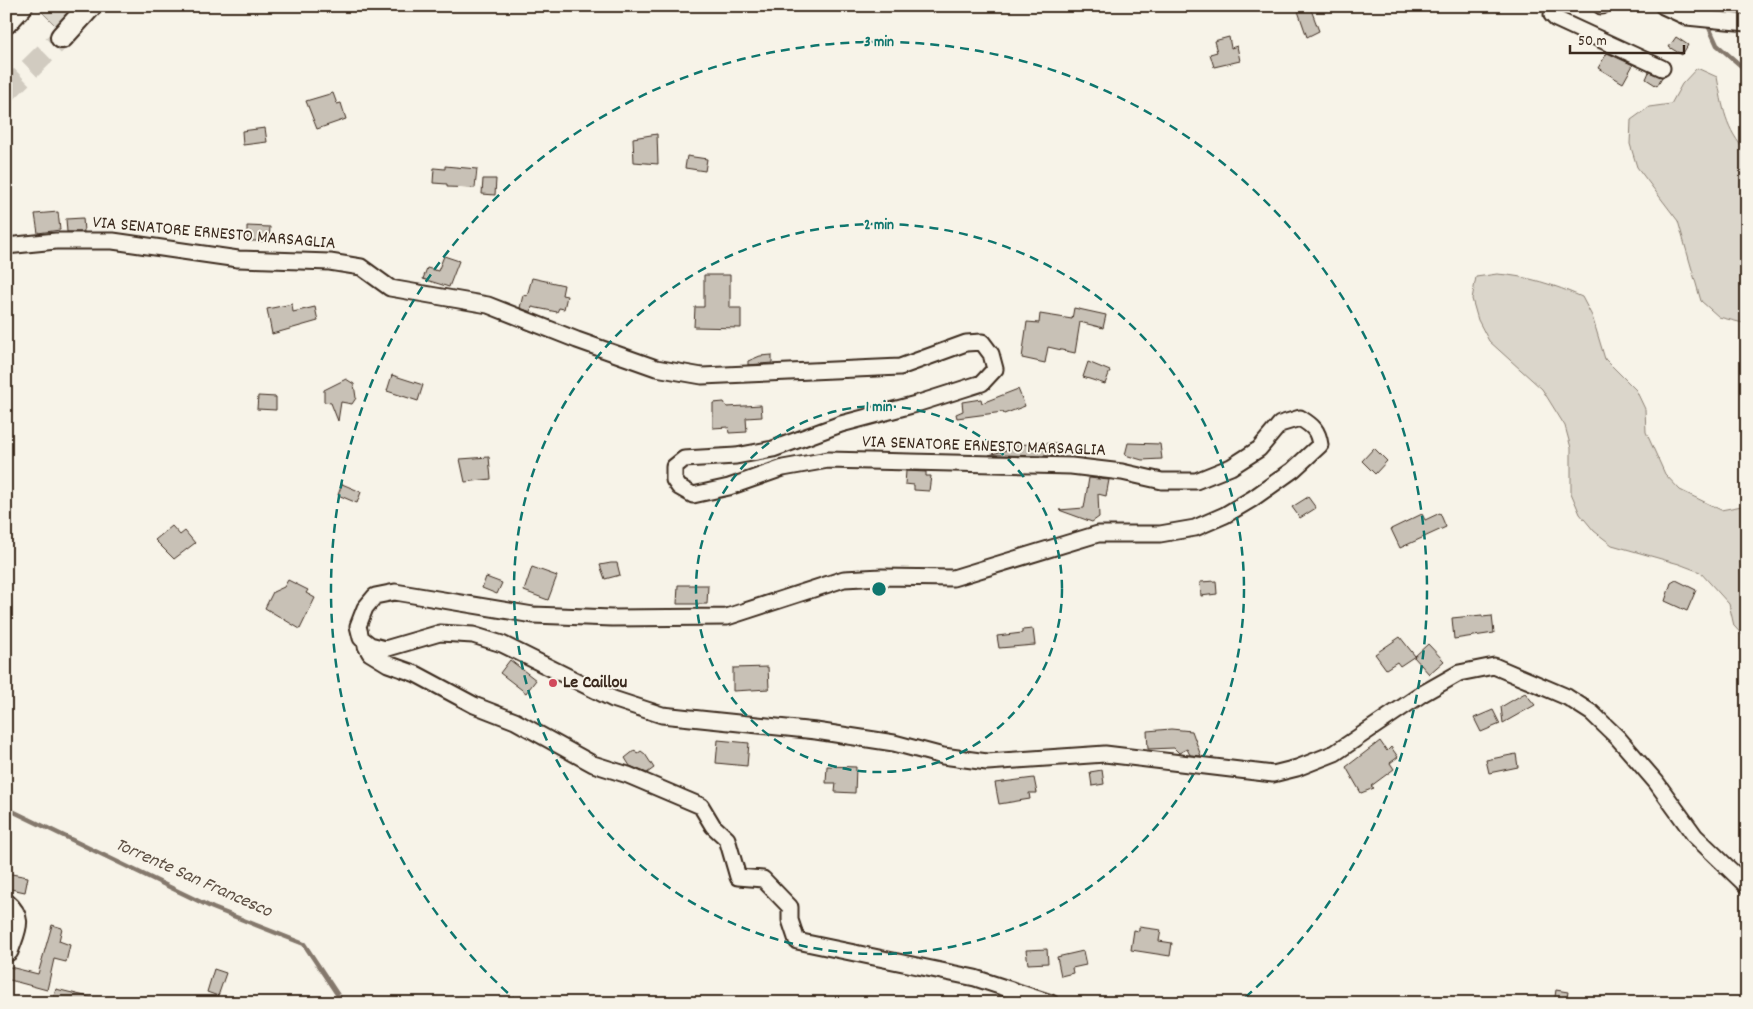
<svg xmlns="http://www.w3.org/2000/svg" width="1753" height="1009" viewBox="0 0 1753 1009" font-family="Dekko,sans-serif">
<rect width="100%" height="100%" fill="#f7f3e8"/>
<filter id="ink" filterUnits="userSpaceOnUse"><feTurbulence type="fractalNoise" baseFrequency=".02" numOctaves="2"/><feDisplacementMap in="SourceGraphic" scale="10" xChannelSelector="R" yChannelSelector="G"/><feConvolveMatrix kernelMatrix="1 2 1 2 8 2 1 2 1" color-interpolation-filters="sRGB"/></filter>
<g filter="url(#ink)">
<path fill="#dbd6cb" stroke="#8b8074" d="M 36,6 L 76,6 L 58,28 Z
M 1697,68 L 1717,77 C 1723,108 1725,128 1747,153 L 1747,324 L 1719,317 L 1701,301 L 1678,221 L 1637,167 L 1630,144 L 1631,120 L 1649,107 L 1671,104 L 1682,84 Z
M 1497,274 C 1527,276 1555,285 1582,297 L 1592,316 L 1605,359 L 1636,390 L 1645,409 L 1646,432 L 1665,474 L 1680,490 L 1721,510 L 1747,505 L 1747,640 L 1734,626 L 1729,604 L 1700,572 L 1679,564 L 1612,545 L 1594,531 L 1580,514 L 1571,493 L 1571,448 L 1565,426 L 1542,389 L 1489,341 L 1478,320 L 1472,299 L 1476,277 Z"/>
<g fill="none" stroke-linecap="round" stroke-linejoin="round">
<path stroke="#84786c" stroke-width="4.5" d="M 1698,6 L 1703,16
M 1707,23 L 1717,45 L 1747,71
M 6,808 L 213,908 L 304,944 L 343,1003"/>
</g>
<path fill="#c8c1b6" stroke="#3b2a1e" d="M 1310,7 L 1319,31 L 1307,37 L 1298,11 Z
M 1229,37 L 1231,48 L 1237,46 L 1240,61 L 1214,67 L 1210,54 L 1217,52 L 1214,41 Z
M 1676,37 L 1688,45 L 1682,55 L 1669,47 Z
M 1607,53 L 1633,65 L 1623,83 L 1598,68 Z
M 1649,72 L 1662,77 L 1657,86 L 1646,79 Z
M 333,93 L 337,104 L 341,103 L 346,119 L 317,129 L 306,101 Z
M 265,128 L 267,142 L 243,145 L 242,131 Z
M 657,134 L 658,164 L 634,162 L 633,138 Z
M 687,156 L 707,159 L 705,171 L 685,168 Z
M 445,166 L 477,169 L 475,188 L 447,187 L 447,184 L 433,183 L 434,168 L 445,169 Z
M 483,179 L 496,179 L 495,195 L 482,194 Z
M 58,212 L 60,230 L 38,233 L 35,214 Z
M 83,218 L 84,232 L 67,232 L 66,219 Z
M 247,226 L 270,227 L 269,241 L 247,241 Z
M 444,256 L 459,261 L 449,287 L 423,279 L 427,268 L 438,271 Z
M 704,275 L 730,275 L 730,308 L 741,308 L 741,328 L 694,327 L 695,307 L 704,307 Z
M 532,278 L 564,285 L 562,295 L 567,296 L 564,309 L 559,308 L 557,312 L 532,307 L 531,312 L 520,308 L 523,295 L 527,296 Z
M 292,304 L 293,312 L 315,307 L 318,321 L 272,334 L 267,309 Z
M 1074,308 L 1106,315 L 1103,328 L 1080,322 L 1075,353 L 1048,347 L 1045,363 L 1022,358 L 1027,322 L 1039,323 L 1040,314 L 1072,319 Z
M 772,355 L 772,363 L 748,365 L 748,361 L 760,356 Z
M 1088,362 L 1110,371 L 1105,384 L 1083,377 Z
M 392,375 L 423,385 L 418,401 L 387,391 Z
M 346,379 L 354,384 L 356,398 L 352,404 L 341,402 L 338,421 L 331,403 L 324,402 L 324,390 Z
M 1018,389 L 1025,406 L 1004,414 L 1003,412 L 957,418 L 956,414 L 963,411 L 962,402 L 981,399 L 982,403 Z
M 258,396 L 276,397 L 276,410 L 257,409 Z
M 724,402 L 727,407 L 761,405 L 762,417 L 746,418 L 747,432 L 729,433 L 728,427 L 713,428 L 713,403 Z
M 1055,443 L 1057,456 L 989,455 L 1010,449 L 1009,445 Z
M 1128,443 L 1160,444 L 1162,459 L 1142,460 L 1125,455 Z
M 1374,448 L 1387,461 L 1375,474 L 1362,461 Z
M 489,457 L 491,479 L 465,482 L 460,459 Z
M 906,471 L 926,472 L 926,476 L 931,476 L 929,491 L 914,490 L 914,485 L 905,484 Z
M 1089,478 L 1109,480 L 1106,496 L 1098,494 L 1099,517 L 1092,522 L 1059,510 L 1084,508 Z
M 342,484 L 361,492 L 357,503 L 338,495 Z
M 1308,497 L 1316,508 L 1300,518 L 1292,507 Z
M 1440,513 L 1446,527 L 1400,548 L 1391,529 L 1422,514 L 1425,520 Z
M 172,526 L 180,535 L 185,531 L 195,543 L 174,559 L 155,540 Z
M 611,563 L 617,563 L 620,575 L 605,579 L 600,565 Z
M 532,567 L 557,576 L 548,600 L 524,591 Z
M 486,577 L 502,583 L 497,594 L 482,588 Z
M 288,580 L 308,590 L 306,593 L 315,598 L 300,629 L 265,608 L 273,592 L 284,587 Z
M 1676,580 L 1696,590 L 1687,611 L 1665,601 L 1671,583 Z
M 1216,581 L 1217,594 L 1201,596 L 1200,582 Z
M 678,585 L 708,585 L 707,604 L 677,604 Z
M 1482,615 L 1482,617 L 1492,616 L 1494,633 L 1454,639 L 1452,618 Z
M 1033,629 L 1035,645 L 999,648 L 997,636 L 1022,633 L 1022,630 Z
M 1400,637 L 1415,656 L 1400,666 L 1397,662 L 1386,669 L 1375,654 Z
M 1428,644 L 1444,661 L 1429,674 L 1414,657 Z
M 510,660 L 536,680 L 526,693 L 500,673 Z
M 768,667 L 769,689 L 733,691 L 733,668 Z
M 1525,693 L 1535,705 L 1503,723 L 1501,707 Z
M 1493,710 L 1500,724 L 1481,732 L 1474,718 Z
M 1171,729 L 1192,731 L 1201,756 L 1190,755 L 1187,749 L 1179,753 L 1174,748 L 1148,749 L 1147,731 Z
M 718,740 L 749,743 L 747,766 L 716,763 Z
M 1380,741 L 1387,751 L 1391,747 L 1398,757 L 1390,763 L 1394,769 L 1371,786 L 1374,788 L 1361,793 L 1346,767 Z
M 635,750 L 637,754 L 641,751 L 645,754 L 654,768 L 647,773 L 630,766 L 625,758 Z
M 1516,754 L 1518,767 L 1489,773 L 1486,760 Z
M 827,766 L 856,767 L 855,793 L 835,792 L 836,783 L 826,783 Z
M 1102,770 L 1104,784 L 1092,786 L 1090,772 Z
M 1034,778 L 1037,793 L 1029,793 L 1030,799 L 999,804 L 995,783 Z
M 6,873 L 28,877 L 25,892 L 6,888 Z
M 52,925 L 62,928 L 59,941 L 70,945 L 66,962 L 54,959 L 47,990 L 6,979 L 6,966 L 38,974 Z
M 1139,927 L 1161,930 L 1159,941 L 1172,943 L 1170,956 L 1131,950 L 1134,930 L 1139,931 Z
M 1047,949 L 1048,963 L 1028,964 L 1026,950 Z
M 1083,951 L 1086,965 L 1072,968 L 1073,973 L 1061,976 L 1057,957 Z
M 214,969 L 226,973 L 218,996 L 207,992 Z
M 56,989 L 93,998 L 93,1003 L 52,1003 Z
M 1556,990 L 1568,992 L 1566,1003 L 1554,1003 Z"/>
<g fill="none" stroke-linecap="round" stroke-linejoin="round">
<path stroke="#d1cbc0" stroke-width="22" stroke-dasharray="22 11" stroke-linecap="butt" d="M 6,92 L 62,37"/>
<defs>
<path id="minor" d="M 1553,6 L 1552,15 L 1556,19 L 1662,68
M 1601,6 L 1602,6
M 1663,6 L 1687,17 L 1747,23
M 6,246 L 56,241 L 113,241 L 238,259 L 330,262 L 361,267 L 390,288 L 488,305 L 577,340 L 656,368 L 702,376 L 900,367 L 966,343 L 982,342 L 991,354 L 995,369 L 982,383 L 916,404 L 841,424 L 773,449 L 736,456 L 684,459 L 674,467 L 674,480 L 679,487 L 693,495 L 729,487 L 783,468 L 828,460 L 1071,466 L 1122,472 L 1162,481 L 1196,481 L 1231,467 L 1259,449 L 1280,424 L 1300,418 C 1313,426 1318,430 1320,445 L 1293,470 L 1252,499 L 1225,515 L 1195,528 L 1160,534 L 1098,534 L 953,578 L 882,577 L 844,579 L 727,617 L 612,618 L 533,615 L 395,592 L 375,596 L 365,608 L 358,626 L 361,638 L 370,645 L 385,649 L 440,633 L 473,635 L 502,644 L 613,699 L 662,715 L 816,731 L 894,743 L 943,756 L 987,762 L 1105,754 L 1273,774 L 1297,768 L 1335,753 L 1422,694 L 1459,673 L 1494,666 L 1567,697 L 1592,713 L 1618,738 L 1656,782 L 1695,836 L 1747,886
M 366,646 L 370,653 L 388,664 L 416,674 L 474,705 L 515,721 L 593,764 L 628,775 L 701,806 L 713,826 L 727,839 L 738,877 L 763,879 L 790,907 L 790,920 L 797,941 L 975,978 L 1051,1003
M 6,901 C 27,918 17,931 10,952 L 6,954"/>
<path id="highway" d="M 6,22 L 21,6
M 62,37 L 90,6"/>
</defs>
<use href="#minor" stroke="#3b2a1e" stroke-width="19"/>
<use href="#highway" stroke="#3b2a1e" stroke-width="26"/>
<use href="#minor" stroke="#f7f3e8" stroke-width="15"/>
<use href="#highway" stroke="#f7f3e8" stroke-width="22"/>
</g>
</g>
<g fill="none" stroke="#0f766e" stroke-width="2.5" stroke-dasharray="9 6">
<circle cx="879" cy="589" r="183"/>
<circle cx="879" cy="589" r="365"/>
<path d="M519 1003A548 548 0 1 1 1239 1003"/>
</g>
<circle fill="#d1495b" stroke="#f7f3e8" stroke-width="2" cx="553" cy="683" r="5"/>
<g text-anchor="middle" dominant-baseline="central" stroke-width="4" stroke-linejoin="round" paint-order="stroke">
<g font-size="18" fill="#3b2a1e" stroke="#f7f3e8">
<text transform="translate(214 234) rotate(5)">VIA SENATORE ERNESTO MARSAGLIA</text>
<text transform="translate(984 447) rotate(2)">VIA SENATORE ERNESTO MARSAGLIA</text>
</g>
<g font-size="18" font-weight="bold" fill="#3b2a1e" stroke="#f7f3e8" text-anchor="start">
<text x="563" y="683">Le Caillou</text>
</g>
<g font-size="19" font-style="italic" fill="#5f5145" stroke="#f7f3e8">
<text transform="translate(193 879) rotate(24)">Torrente San Francesco</text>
</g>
</g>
<circle cx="879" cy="589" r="8" fill="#0f766e" stroke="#f7f3e8" stroke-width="2.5"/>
<g font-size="15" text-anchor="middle" font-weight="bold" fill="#0f766e" stroke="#f7f3e8" stroke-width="4" stroke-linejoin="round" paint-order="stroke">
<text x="879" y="46">3 min</text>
<text x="879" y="229">2 min</text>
<text x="879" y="411">1 min</text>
</g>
<rect width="1753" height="1009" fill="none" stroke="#f7f3e8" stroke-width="25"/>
<rect x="12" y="12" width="1728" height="984" fill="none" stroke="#3b2a1e" stroke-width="2" filter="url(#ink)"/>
<path d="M1570 45v8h114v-8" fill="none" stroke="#3b2a1e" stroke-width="2.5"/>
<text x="1578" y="45" font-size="15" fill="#3b2a1e" stroke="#f7f3e8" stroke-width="4" paint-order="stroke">50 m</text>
</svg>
